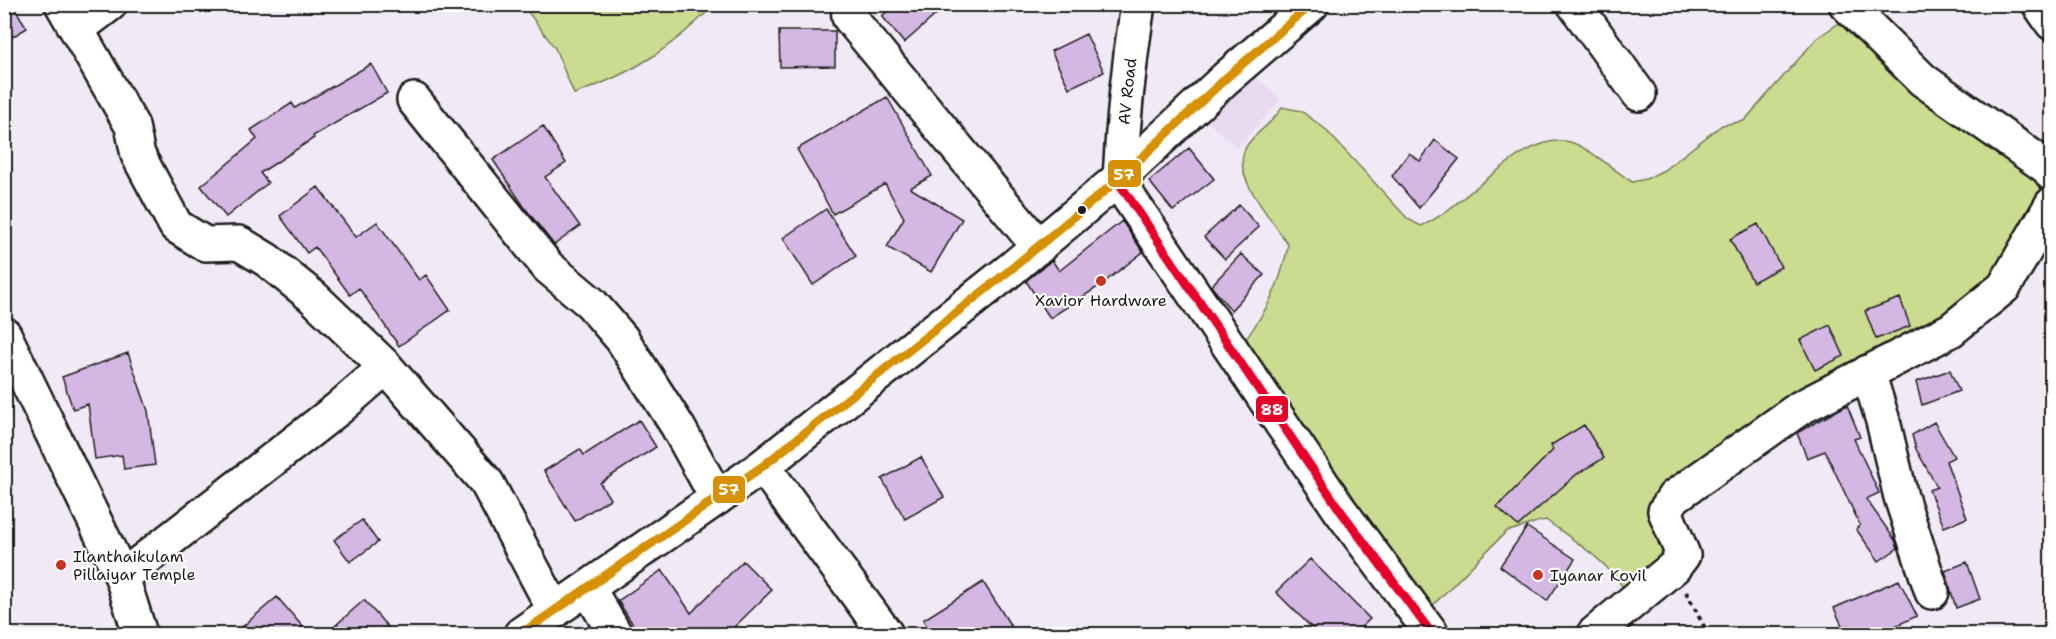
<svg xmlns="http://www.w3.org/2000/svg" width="2056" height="639" viewBox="0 0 2056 639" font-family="'Shantell Sans',sans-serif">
<rect width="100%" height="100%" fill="#f2e9f7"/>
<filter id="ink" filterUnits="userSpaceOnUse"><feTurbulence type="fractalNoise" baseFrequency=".0167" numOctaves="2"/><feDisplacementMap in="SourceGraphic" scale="12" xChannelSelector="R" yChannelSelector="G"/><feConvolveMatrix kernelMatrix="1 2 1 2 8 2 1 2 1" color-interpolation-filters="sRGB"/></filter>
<g filter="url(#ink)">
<path fill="#e9daf1" d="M 1247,69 L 1281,99 L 1237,148 L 1203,118 Z"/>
<path fill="#cbdb8f" stroke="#747c56" stroke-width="1.5" d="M 520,5 L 714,5 C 669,50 634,73 574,94 L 555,48 L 526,9 Z
M 1854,13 L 2048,168 L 2051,204 L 2004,287 L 1674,497 L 1683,555 L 1631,602 C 1614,564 1578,544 1546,520 C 1532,522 1521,529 1507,531 L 1420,618 L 1235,355 C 1262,317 1280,291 1288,245 C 1273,218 1226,173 1248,144 C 1258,130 1274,123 1282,107 L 1301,111 L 1324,128 L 1408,219 L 1421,226 C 1464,209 1523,130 1570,142 C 1588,147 1615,171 1632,182 L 1646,179 L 1664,170 L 1722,125 L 1744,121 L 1817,38 Z"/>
<path fill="#d5b7e4" stroke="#1c1c1c" stroke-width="1.5" d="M 4,4 L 12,4 L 27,28 L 4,42 Z
M 896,4 L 948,4 L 904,43 L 882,16 Z
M 779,31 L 835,31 L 835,66 L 780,67 Z
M 1086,34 L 1104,72 L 1069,88 L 1051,51 Z
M 371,64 L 387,93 L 313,136 L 314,138 L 260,173 L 268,183 L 226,217 L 201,186 L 257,139 L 251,130 L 292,103 L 295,108 Z
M 887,97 L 932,176 L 910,188 L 962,219 L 931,272 L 887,247 L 904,218 L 885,184 L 833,214 L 797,149 Z
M 543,126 L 566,163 L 545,177 L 580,226 L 554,245 L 525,208 L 493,160 Z
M 1435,140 L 1459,159 L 1419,208 L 1392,176 L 1409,153 L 1420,161 Z
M 1189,148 L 1214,179 L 1173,211 L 1149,181 Z
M 318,187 L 356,237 L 377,222 L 419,280 L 426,275 L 450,310 L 399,346 L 359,288 L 350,295 L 315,247 L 307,253 L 280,216 Z
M 1239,205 L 1259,227 L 1225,259 L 1204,237 Z
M 826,209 L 856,256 L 813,285 L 783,238 Z
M 1122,221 L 1143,252 L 1098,287 L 1050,318 L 1026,281 L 1052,260 L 1059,271 Z
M 1758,224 L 1781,267 L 1753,282 L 1730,239 Z
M 1241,254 L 1264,275 L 1231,310 L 1211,286 Z
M 1900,298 L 1910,326 L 1876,339 L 1865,311 Z
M 1830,325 L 1844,356 L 1815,370 L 1800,340 Z
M 128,353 L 148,411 L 155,465 L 124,469 L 122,455 L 95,459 L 88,404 L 73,409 L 62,377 Z
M 1950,370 L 1959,391 L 1922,405 L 1916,382 Z
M 1847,405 L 1860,437 L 1854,439 L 1879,493 L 1866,499 L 1895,540 L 1898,548 L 1879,561 L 1856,529 L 1860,525 L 1825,451 L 1807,458 L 1797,433 Z
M 639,420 L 656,447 L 600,483 L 610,499 L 575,521 L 544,471 L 580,449 L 584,455 Z
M 1934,422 L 1954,457 L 1946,461 L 1967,518 L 1944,527 L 1929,490 L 1937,487 L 1916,449 L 1912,435 Z
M 1584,425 L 1604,458 L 1577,474 L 1518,526 L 1497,507 L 1553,450 L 1551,445 Z
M 921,457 L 944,497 L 905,519 L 882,479 Z
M 362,520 L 378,542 L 350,562 L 334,540 Z
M 1527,527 L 1575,559 L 1547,601 L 1500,566 Z
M 1310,559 L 1370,619 L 1354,634 L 1318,634 L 1276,592 Z
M 743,561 L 772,590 L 727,634 L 639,634 L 618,601 L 662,570 L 691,613 Z
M 1967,562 L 1980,599 L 1956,608 L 1945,571 Z
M 1899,580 L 1917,616 L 1878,634 L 1846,634 L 1834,608 Z
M 983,582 L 1016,634 L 932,634 L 923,620 Z
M 277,597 L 309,634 L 234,634 Z
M 364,600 L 394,634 L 326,634 Z"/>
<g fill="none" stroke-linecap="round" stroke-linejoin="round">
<defs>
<g id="minor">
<path d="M 62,4 L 132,126 L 138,155 L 176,226 L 205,244 L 239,243 L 267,260 L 313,297 L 386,367 L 487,483 L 555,611"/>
<path d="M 848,4 L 849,17 L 1039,247"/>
<path d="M 1574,4 L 1639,94"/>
<path d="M 1846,4 L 1923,80 L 2048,168 L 2052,174"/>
<path d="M 2039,4 L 2052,23"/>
<path d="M 77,29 L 110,4"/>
<path d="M 414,100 L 548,267 L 591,303 L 622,339 L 678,427 L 717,498"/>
<path id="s1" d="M 1120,178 C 1123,120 1129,62 1138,4"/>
<path d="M 1117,180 L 1226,78 L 1312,4"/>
<path d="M 4,334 L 122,577 L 140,634"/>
<path d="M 1868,372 L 1883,421 L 1901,497 L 1932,592"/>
<path d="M 763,466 L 886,634"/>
<path d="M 122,577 L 339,408 L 386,367"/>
<path d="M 588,588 L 615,634"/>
<path d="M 1594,634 L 1674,567 L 1683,555 L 1665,511 L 1674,497 L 1800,408 L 1951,330 L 2004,287 L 2052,204"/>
</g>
<path id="major" d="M 521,634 L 763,466 L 1010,270 L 1117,180 L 1340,510 L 1432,634"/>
</defs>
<use href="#minor" stroke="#1c1c1c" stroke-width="38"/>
<use href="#major" stroke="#1c1c1c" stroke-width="38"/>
<path stroke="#1c1c1c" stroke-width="4" stroke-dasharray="4.5 4.5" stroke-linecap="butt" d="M 1686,592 L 1708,634"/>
<use href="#minor" stroke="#fff" stroke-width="33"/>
<use href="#major" stroke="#fff" stroke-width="33"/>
<defs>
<path id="bus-1" d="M 1117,180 L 1340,510 L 1432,634"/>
<path id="bus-2" d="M 521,634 L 763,466 L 1010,270 L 1120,178 L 1226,78 L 1312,4"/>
</defs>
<use href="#bus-1" stroke="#fff" stroke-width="14"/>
<use href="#bus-2" stroke="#fff" stroke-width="14"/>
<use href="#bus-1" stroke="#e4002b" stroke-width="9"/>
<use href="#bus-2" stroke="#d69104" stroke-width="9"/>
</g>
</g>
<circle fill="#1c1c1c" stroke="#fff" stroke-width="2" cx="1082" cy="210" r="5"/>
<g fill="#c8321e" stroke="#fff" stroke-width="2">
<circle cx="1101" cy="281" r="6"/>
<circle cx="61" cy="565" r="6"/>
<circle cx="1538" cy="575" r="6"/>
</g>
<g text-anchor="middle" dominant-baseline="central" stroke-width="4.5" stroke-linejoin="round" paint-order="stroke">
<g font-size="16" fill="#1c1c1c" stroke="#fff">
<text stroke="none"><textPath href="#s1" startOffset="87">AV Road</textPath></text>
</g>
<g font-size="16" fill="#1c1c1c" stroke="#fff" text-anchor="start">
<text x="1101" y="300" text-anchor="middle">Xavior Hardware</text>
<text x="73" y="556">Ilanthaikulam<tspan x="73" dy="18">Pillaiyar Temple</tspan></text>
<text x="1550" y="575">Iyanar Kovil</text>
</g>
</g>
<g stroke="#fff" stroke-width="2">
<rect x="1107" y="159" width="35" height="29" rx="6" fill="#d69104"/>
<rect x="1255" y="395" width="34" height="28" rx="6" fill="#e4002b"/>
<rect x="712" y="475" width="34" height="29" rx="6" fill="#d69104"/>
</g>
<g font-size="16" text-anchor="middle" font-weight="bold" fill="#fff">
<text x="1124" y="180">57</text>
<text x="1272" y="415">88</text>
<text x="729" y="495">57</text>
</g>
<rect width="2056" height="639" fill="none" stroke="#fff" stroke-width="24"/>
<rect x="12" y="12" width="2032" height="615" fill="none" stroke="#1c1c1c" stroke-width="2" filter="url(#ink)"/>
</svg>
